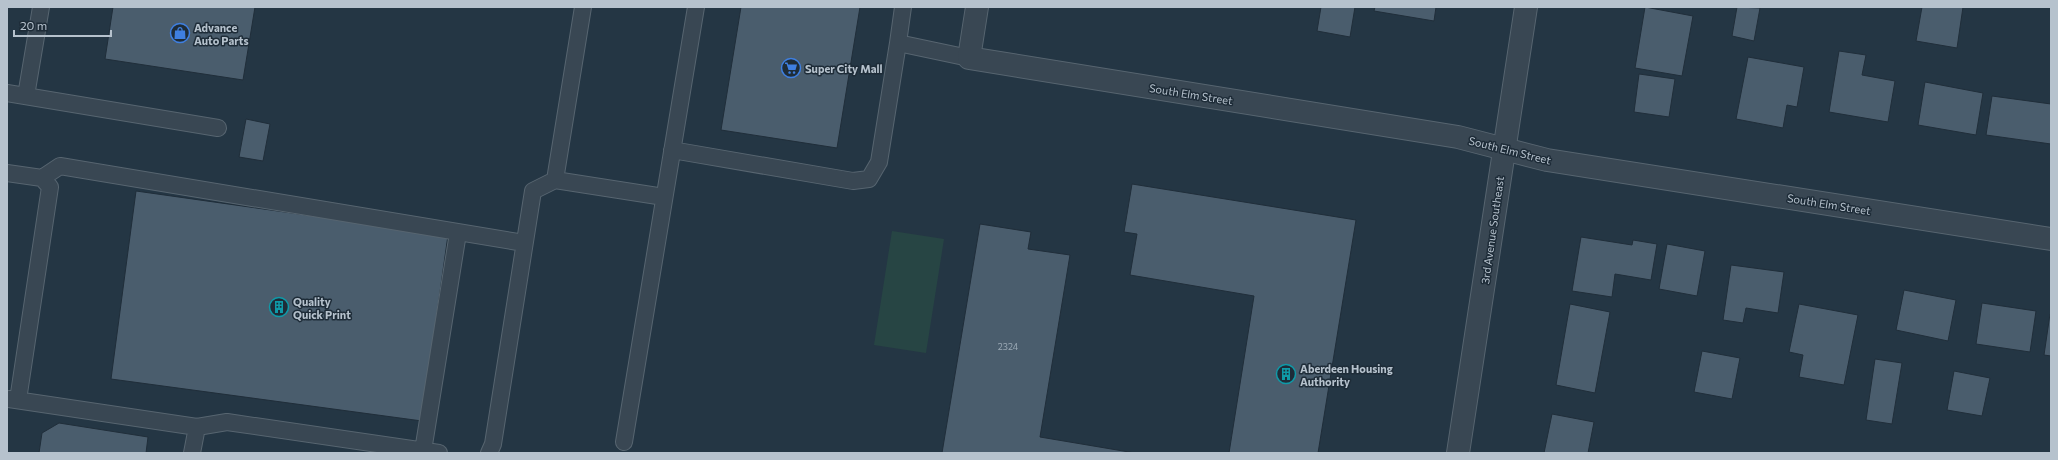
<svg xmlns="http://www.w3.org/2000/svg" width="2058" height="460" viewBox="0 0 2058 460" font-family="Commissioner,sans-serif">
<rect width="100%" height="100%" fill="#243644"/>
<path fill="#274544" d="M 892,231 L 944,239 L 926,353 L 874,345 Z"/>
<path fill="#4a5d6d" stroke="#202e3a" d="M 113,7 L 255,7 L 243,80 L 105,59 Z
M 741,7 L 860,7 L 837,148 L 721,130 Z
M 1321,7 L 1355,7 L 1350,37 L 1317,31 Z
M 1375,7 L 1436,7 L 1434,21 L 1374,11 Z
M 1645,7 L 1693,16 L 1682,76 L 1635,68 Z
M 1737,7 L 1760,8 L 1754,41 L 1732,36 Z
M 1922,7 L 1963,7 L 1957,48 L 1916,41 Z
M 1839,51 L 1866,55 L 1862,75 L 1895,81 L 1888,122 L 1829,112 Z
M 1748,57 L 1804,67 L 1797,107 L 1787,105 L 1783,128 L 1736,119 Z
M 1639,74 L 1675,79 L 1669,117 L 1634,112 Z
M 1925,82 L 1983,93 L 1976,135 L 1918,125 Z
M 1992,96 L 2051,104 L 2051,144 L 1986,135 Z
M 246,119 L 270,124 L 263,161 L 239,157 Z
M 1132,184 L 1356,220 L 1318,453 L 1229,453 L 1254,296 L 1130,275 L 1137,234 L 1124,232 Z
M 136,191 L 448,235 L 422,421 L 111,379 Z
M 980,224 L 1031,232 L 1028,249 L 1070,255 L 1040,437 L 1135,453 L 942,453 Z
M 1581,237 L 1632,245 L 1633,240 L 1657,244 L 1651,280 L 1615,274 L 1612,297 L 1572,291 Z
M 1667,244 L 1705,251 L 1697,296 L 1659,289 Z
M 1731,265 L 1784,272 L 1778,313 L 1746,308 L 1743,323 L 1723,320 Z
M 1904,290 L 1956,300 L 1948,341 L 1896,330 Z
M 1982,303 L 2036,311 L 2030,352 L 1976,344 Z
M 1570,304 L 1610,312 L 1595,393 L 1556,385 Z
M 1799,304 L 1858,315 L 1844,385 L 1799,377 L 1803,355 L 1789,352 Z
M 2050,314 L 2051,314 L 2051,356 L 2044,355 Z
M 1702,351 L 1740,358 L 1732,399 L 1694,392 Z
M 1875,359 L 1902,363 L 1892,424 L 1866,420 Z
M 1954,371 L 1990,378 L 1982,416 L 1947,410 Z
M 1552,414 L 1594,422 L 1588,453 L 1544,453 Z
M 59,423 L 148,437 L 146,453 L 39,453 L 42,433 Z"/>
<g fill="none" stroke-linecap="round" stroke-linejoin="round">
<defs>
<path id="service" d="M 583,7 L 555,180 L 664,197
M 903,7 L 898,43 L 969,58
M 7,93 L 218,128
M 26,96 L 41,7
M 672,150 L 853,181 L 869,179 L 879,162 L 898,43
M 7,173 L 42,178 L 50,187 L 18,400
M 42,178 L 60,166 L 524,243
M 9,399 L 197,427 L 192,453
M 197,427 L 227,422 L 439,453
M 624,442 L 696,7
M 423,451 L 458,233
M 489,453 L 493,444 L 533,191 L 555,180"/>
<path id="minor" d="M 977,7 L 969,58 L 1458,137 L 1547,160 L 2051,239"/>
<path id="tertiary" d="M 1458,453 L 1526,7"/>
</defs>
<use href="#service" stroke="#576570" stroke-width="18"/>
<use href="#minor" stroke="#576570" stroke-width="24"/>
<use href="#tertiary" stroke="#576570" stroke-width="24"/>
<use href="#service" stroke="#394753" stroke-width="16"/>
<use href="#minor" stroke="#394753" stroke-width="22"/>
<use href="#tertiary" stroke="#394753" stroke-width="22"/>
</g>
<defs>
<symbol id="shop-ring" viewBox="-11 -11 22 22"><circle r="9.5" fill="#1e2c38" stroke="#3f7fe0" stroke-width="1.5"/><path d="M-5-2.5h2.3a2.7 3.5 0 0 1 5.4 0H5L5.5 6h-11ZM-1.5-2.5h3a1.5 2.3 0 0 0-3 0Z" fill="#3f7fe0"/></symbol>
<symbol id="supermarket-ring" viewBox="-11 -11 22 22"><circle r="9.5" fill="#1e2c38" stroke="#3f7fe0" stroke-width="1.5"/><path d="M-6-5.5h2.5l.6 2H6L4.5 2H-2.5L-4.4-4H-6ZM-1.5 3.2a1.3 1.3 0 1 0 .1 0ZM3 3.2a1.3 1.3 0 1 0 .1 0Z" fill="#3f7fe0"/></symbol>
<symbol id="building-ring" viewBox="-11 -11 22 22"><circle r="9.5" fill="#1e2c38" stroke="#0f9aa8" stroke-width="1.5"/><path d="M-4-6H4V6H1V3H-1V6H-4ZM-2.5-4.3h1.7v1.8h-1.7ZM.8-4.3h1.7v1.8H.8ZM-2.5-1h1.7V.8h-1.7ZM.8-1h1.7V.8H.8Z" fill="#0f9aa8"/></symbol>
</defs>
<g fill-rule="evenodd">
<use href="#shop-ring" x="169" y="22" width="22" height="22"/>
<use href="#supermarket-ring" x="780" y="57" width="22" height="22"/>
<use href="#building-ring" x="268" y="296" width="22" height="22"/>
<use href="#building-ring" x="1275" y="363" width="22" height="22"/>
</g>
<g text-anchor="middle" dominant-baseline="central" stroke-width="3" stroke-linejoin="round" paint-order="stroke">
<g font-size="9" fill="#9ba9b5">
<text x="1008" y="346">2324</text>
</g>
<g font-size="11" font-weight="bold" fill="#b6c2cd" stroke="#1e2c38" text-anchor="start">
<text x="194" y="27">Advance<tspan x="194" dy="13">Auto Parts</tspan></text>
<text x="805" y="68">Super City Mall</text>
<text x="293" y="301">Quality<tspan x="293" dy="13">Quick Print</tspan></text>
<text x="1300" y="368">Aberdeen Housing<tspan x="1300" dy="13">Authority</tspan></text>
</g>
<g font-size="11" fill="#b6c2cd" stroke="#1e2c38">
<text transform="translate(1191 94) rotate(9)">South Elm Street</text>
<text transform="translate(1510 150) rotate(14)">South Elm Street</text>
<text transform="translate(1829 204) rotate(9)">South Elm Street</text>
<text transform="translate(1492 230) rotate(-82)">3rd Avenue Southeast</text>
</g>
</g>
<rect width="2058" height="460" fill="none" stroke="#b6c2cd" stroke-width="16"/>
<path d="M14 30v6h97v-6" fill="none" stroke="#b6c2cd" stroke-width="2"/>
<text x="20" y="30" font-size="12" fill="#b6c2cd" stroke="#1e2c38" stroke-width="3" paint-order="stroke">20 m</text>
</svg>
